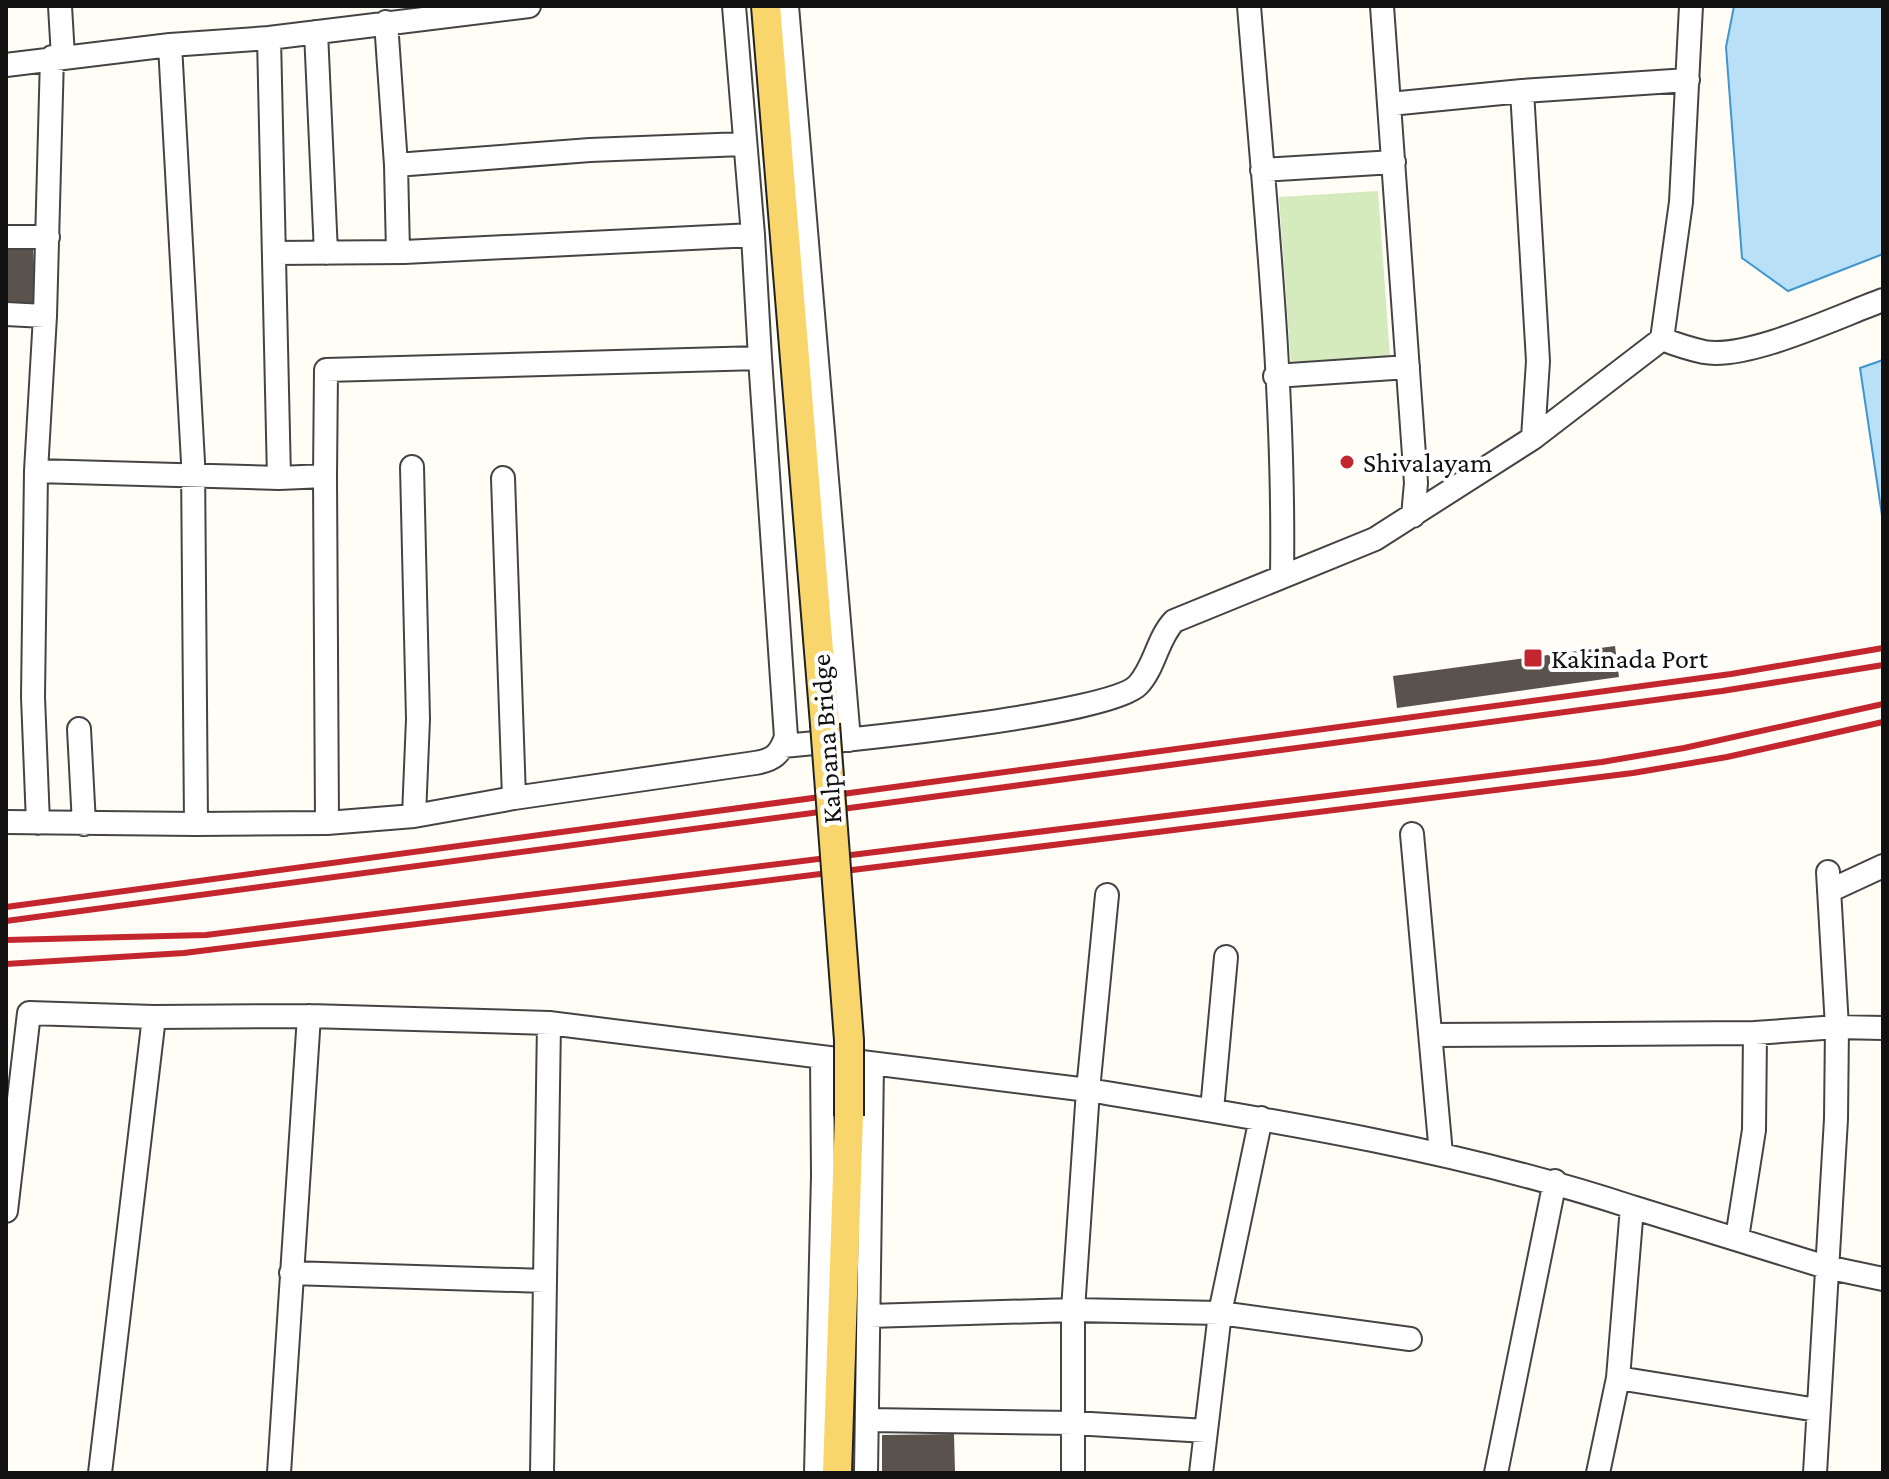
<svg xmlns="http://www.w3.org/2000/svg" width="1889" height="1479" viewBox="0 0 1889 1479" font-family="'Crimson Pro',serif">
<rect width="100%" height="100%" fill="#fffdf5"/>
<path fill="#d5ebbd" d="M 1378,191 L 1390,356 L 1291,365 L 1279,197 Z"/>
<path fill="#b9e0f7" stroke="#3f96cf" stroke-width="2" d="M 1734,6 L 1883,6 L 1883,254 L 1788,291 L 1742,258 L 1726,47 Z
M 1883,360 L 1883,522 L 1860,368 Z"/>
<path fill="#5a524d" d="M 6,243 L 33,243 L 36,309 L 6,308 Z
M 1615,646 L 1619,677 L 1397,708 L 1393,676 Z
M 954,1434 L 955,1472 L 882,1473 L 882,1435 Z"/>
<g fill="none" stroke-linecap="round" stroke-linejoin="round">
<defs>
<path id="minor" d="M 60,6 L 63,57
M 787,6 L 849,740
M 1249,6 C 1264,192 1285,389 1282,575
M 1382,6 L 1416,483 L 1413,516
M 386,22 L 396,165
M 316,32 L 326,253
M 6,65 L 170,45 L 269,38 L 529,6
M 1390,104 L 1522,91
M 1262,170 L 1394,162
M 6,237 L 48,237
M 398,252 L 396,165 L 590,150 L 743,144
M 274,253 L 404,252 L 753,235 L 734,6
M 6,314 L 45,316
M 1662,339 C 1675,344 1690,349 1704,352 C 1748,360 1839,316 1883,300
M 1275,376 L 1408,367
M 1533,438 L 1538,361 L 1522,91 L 1688,80
M 36,471 L 45,316 L 52,57
M 325,476 L 326,370 L 760,358 L 753,235
M 79,729 L 84,824
M 783,746 C 838,741 1110,715 1138,685 C 1155,667 1157,639 1174,621 L 1375,539 L 1533,438 L 1662,339 L 1681,202 L 1691,6
M 514,798 L 755,763 C 774,760 780,754 786,737 L 760,358
M 414,816 L 514,798 L 503,478
M 6,822 L 196,824 L 193,462 L 170,45
M 38,823 L 33,697 L 36,471 L 279,478 L 269,38
M 327,823 L 414,816 L 418,719 L 412,467
M 196,824 L 327,823 L 325,476 L 279,478
M 1412,834 L 1441,1154
M 1828,872 L 1837,1027 L 1883,1028
M 1829,891 L 1883,866
M 1107,895 L 1088,1090 C 1271,1120 1455,1149 1632,1207 L 1618,1378 L 1598,1473
M 154,1017 L 309,1016 L 549,1023 L 542,1473
M 549,1023 L 1088,1090 L 1073,1310 L 1073,1473
M 1755,1033 L 1837,1027 L 1836,1119 L 1815,1473
M 1432,1035 L 1755,1033 L 1754,1130 L 1737,1238
M 1212,1110 L 1226,957
M 1261,1118 L 1220,1313 L 1410,1339
M 1632,1207 L 1826,1267 L 1883,1279
M 6,1211 L 29,1013 L 154,1017 L 100,1473
M 291,1273 L 545,1281
M 869,1316 L 1073,1310 L 1220,1313 L 1201,1473
M 1618,1378 L 1817,1410
M 868,1420 L 1074,1423 L 1206,1431
M 279,1473 L 309,1016
M 816,1473 L 823,1175 L 822,1060
M 866,1473 L 872,1065
M 1496,1473 L 1555,1181"/>
<path id="major" d="M 766,6 L 825,724
M 837,1473 L 849,1116"/>
</defs>
<use href="#minor" stroke="#444" stroke-width="26"/>
<use href="#major" stroke="#222" stroke-width="32"/>
<use href="#minor" stroke="#fff" stroke-width="22"/>
<use href="#major" stroke="#f9d66b" stroke-width="28"/>
<path stroke="#c4262e" stroke-width="6" d="M 6,907 L 1731,674 L 1883,648
M 6,921 L 1722,691 L 1883,665
M 6,940 L 206,935 L 1602,762 L 1684,748 L 1883,704
M 6,964 L 184,953 L 1633,773 L 1727,757 L 1883,722"/>
<defs>
<path id="major-bridge" d="M 825,724 L 849,1040 L 849,1116"/>
</defs>
<use href="#major-bridge" stroke="#222" stroke-width="32" stroke-linecap="butt"/>
<use href="#major-bridge" stroke="#f9d66b" stroke-width="28"/>
</g>
<g fill="#c4262e" stroke="#fff" stroke-width="3">
<circle cx="1347" cy="462" r="8"/>
<rect x="1523" y="648" width="20" height="20" rx="4"/>
</g>
<g text-anchor="middle" dominant-baseline="central" stroke-width="8" stroke-linejoin="round" paint-order="stroke">
<g font-size="28" fill="#111" stroke="#fff" text-anchor="start">
<text x="1363" y="462">Shivalayam</text>
<text x="1551" y="658">Kakinada Port</text>
</g>
<g font-size="28" fill="#111" stroke="#fff">
<text transform="translate(826 739) rotate(-94)">Kalpana Bridge</text>
</g>
</g>
<rect width="1889" height="1479" fill="none" stroke="#111111" stroke-width="16"/>
</svg>
